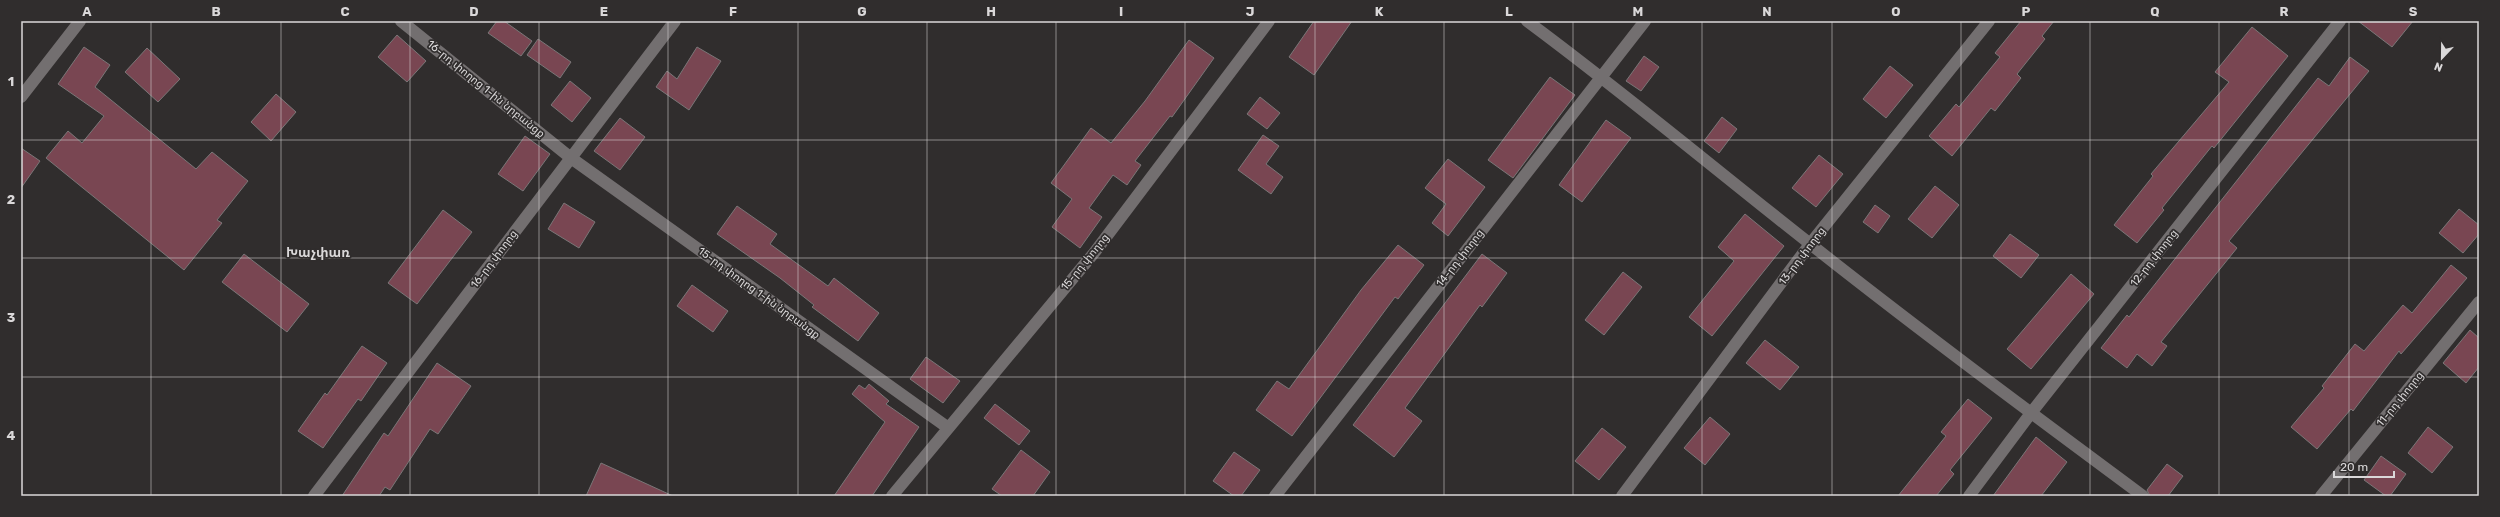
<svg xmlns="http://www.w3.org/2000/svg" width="2500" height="517" viewBox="0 0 2500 517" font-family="Rubik,'Noto Sans Armenian',sans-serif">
<rect width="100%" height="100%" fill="#302d2d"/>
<path fill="#794652" stroke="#7a7677" d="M 497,21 L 504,21 L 532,41 L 521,56 L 488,33 Z
M 1314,21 L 1352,21 L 1314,75 L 1289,57 Z
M 2021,21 L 2054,21 L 2042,36 L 2045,39 L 2017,74 L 2021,78 L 1995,111 L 1991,108 L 1952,156 L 1929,136 L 1956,104 L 1959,107 L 2000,57 L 1995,53 Z
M 2358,21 L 2413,21 L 2392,47 Z
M 2252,27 L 2288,56 L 2214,148 L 2212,146 L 2162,208 L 2164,210 L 2137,243 L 2114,225 L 2153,176 L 2151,174 L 2229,82 L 2215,72 Z
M 397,35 L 426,61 L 407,82 L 378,57 Z
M 538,39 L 571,62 L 560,78 L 527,55 Z
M 1189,40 L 1214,58 L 1172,117 L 1170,116 L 1135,161 L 1141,165 L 1127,185 L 1113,175 L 1089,208 L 1102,217 L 1080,248 L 1052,227 L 1072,199 L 1051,183 L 1091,128 L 1111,143 L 1145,101 Z
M 84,47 L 110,65 L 95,87 L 196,169 L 212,152 L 248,181 L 217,220 L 222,223 L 184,270 L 46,158 L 68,131 L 82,143 L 104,116 L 58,84 Z
M 697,47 L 721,61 L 689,110 L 656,87 L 667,71 L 677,79 Z
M 147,48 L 180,79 L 158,102 L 125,72 Z
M 1644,56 L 1659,67 L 1641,91 L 1626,81 Z
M 2350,57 L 2369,71 L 2229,241 L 2237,248 L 2161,342 L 2167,346 L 2152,366 L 2137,354 L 2127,368 L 2101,348 L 2127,315 L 2129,317 L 2318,78 L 2329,86 Z
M 1890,66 L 1913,85 L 1886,118 L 1863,99 Z
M 1550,77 L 1575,95 L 1513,178 L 1488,160 Z
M 570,81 L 591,98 L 572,122 L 551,105 Z
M 276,94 L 296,112 L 271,141 L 251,122 Z
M 1260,97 L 1280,113 L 1267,129 L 1247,114 Z
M 1722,117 L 1737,129 L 1719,153 L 1704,141 Z
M 620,118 L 645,137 L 620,170 L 594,151 Z
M 1606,120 L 1631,138 L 1582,202 L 1559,185 Z
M 1263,135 L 1279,146 L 1266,164 L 1283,177 L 1271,194 L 1238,170 Z
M 525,136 L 550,154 L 523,191 L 498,174 Z
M 21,148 L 40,161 L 21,188 Z
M 1819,155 L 1843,174 L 1816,207 L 1792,188 Z
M 1448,159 L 1485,187 L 1448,236 L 1432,223 L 1446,204 L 1425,188 Z
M 1935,186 L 1959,205 L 1932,238 L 1908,219 Z
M 564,203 L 595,222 L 579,248 L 548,229 Z
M 1875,205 L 1890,216 L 1878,233 L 1863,222 Z
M 737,206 L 777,234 L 770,244 L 828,286 L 834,278 L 879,313 L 858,341 L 812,307 L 814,305 L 780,278 L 717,234 Z
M 2459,209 L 2479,225 L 2479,234 L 2463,253 L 2439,233 Z
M 443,210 L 472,232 L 417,304 L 388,283 Z
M 1745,214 L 1784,246 L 1712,336 L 1689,317 L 1734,261 L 1718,247 Z
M 2010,234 L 2039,255 L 2021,278 L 1993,256 Z
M 1398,245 L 1424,265 L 1398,299 L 1395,297 L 1292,436 L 1256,410 L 1277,381 L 1289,389 L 1361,290 Z
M 244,254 L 309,304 L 287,332 L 222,282 Z
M 1482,254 L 1507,273 L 1482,307 L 1480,305 L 1405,408 L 1422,421 L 1394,457 L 1353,425 Z
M 2451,265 L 2467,278 L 2401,354 L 2399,351 L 2353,411 L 2351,409 L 2317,449 L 2291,427 L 2324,388 L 2322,386 L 2355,344 L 2364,351 L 2403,305 L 2412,313 Z
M 1623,272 L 1642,287 L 1604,335 L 1585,320 Z
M 2071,274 L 2094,294 L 2031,369 L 2007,349 Z
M 692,285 L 728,311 L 713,332 L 677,306 Z
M 2470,330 L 2479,338 L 2479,367 L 2466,383 L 2443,363 Z
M 1765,340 L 1799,367 L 1780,390 L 1746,363 Z
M 362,346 L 387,363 L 361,401 L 358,399 L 323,448 L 298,431 L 325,393 L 327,395 Z
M 926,357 L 960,381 L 943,403 L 910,379 Z
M 437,363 L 471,386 L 438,434 L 430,429 L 390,490 L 385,487 L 379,496 L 342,496 L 384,433 L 388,436 Z
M 869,384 L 889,401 L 886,404 L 919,427 L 872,496 L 834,496 L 885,422 L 852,394 L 859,385 L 865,389 Z
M 1968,399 L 1992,418 L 1950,470 L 1954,474 L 1936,496 L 1898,496 L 1946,436 L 1941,432 Z
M 995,404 L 1030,431 L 1019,445 L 984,418 Z
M 1710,417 L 1730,434 L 1705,465 L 1684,448 Z
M 2428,427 L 2453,447 L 2432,473 L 2408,453 Z
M 1602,428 L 1626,447 L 1599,480 L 1575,461 Z
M 2036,437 L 2067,462 L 2041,496 L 1993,496 Z
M 1021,450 L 1050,472 L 1033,496 L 1002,496 L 992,489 Z
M 1234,452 L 1260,470 L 1241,496 L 1234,496 L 1213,481 Z
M 2381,456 L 2406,474 L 2390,496 L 2386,496 L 2364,480 Z
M 601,463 L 673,496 L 586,496 Z
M 2167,464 L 2183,476 L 2168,496 L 2150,496 L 2147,490 Z"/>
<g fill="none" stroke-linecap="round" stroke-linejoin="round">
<path stroke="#736f70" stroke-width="12" d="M 401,21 L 571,158 L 947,427
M 1527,21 C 1623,92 1715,169 1809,243 C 1919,330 2031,413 2143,496
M 21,97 L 80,21
M 314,496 L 675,21
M 892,496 L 1094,253 L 1269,21
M 1275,496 L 1645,21
M 1622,496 L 1810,244 L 1989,21
M 1969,496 L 2031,413 L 2340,21
M 2321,496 L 2479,302"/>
</g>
<path fill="none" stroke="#dad8d9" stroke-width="1" stroke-opacity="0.55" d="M 151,21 L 151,496M 281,21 L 281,496M 410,21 L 410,496M 539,21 L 539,496M 668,21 L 668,496M 798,21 L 798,496M 927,21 L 927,496M 1056,21 L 1056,496M 1185,21 L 1185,496M 1315,21 L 1315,496M 1444,21 L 1444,496M 1573,21 L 1573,496M 1702,21 L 1702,496M 1832,21 L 1832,496M 1961,21 L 1961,496M 2090,21 L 2090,496M 2219,21 L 2219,496M 2349,21 L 2349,496M 21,140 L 2479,140M 21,258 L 2479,258M 21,377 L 2479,377"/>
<g text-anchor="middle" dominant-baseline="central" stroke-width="3.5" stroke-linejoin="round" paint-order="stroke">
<g font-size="11" fill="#dad8d9" stroke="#302d2d">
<text transform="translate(486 89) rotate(39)">16-րդ փողոց 1-ին նրբանցք</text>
<text transform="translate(1802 256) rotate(-53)">13-րդ փողոց</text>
<text transform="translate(1460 258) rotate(-52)">14-րդ փողոց</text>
<text transform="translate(2154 258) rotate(-52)">12-րդ փողոց</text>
<text transform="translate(494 259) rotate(-53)">16-րդ փողոց</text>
<text transform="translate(1085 262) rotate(-51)">15-րդ փողոց</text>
<text transform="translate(759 293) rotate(36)">15-րդ փողոց 1-ին նրբանցք</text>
<text transform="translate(2400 399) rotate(-51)">11-րդ փողոց</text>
</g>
<g font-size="13" font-weight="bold" fill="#dad8d9" stroke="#302d2d">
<text x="318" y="252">Խաչփառ</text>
</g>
</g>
<rect width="2500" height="517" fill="none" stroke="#302d2d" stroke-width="44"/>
<g transform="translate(2442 58) rotate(202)" stroke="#302d2d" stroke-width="3" paint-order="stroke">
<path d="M0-3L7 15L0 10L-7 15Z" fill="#dad8d9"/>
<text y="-6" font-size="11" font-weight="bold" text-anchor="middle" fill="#dad8d9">N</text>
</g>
<path d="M2334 471v6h60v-6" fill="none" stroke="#dad8d9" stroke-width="2"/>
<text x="2340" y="471" font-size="12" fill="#dad8d9" stroke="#302d2d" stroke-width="3" paint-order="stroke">20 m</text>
<rect x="22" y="22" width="2456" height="473" fill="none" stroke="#dad8d9" stroke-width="1.5"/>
<g font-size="13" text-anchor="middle" font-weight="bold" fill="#dad8d9">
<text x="87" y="16">A</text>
<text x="216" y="16">B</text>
<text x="345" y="16">C</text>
<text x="474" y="16">D</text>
<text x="604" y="16">E</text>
<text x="733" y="16">F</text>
<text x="862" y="16">G</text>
<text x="991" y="16">H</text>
<text x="1121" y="16">I</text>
<text x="1250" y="16">J</text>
<text x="1379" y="16">K</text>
<text x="1509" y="16">L</text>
<text x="1638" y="16">M</text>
<text x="1767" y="16">N</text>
<text x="1896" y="16">O</text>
<text x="2026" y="16">P</text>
<text x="2155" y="16">Q</text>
<text x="2284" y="16">R</text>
<text x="2413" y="16">S</text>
<text x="11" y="86">1</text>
<text x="11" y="204">2</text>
<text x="11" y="322">3</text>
<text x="11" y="440">4</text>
</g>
</svg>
